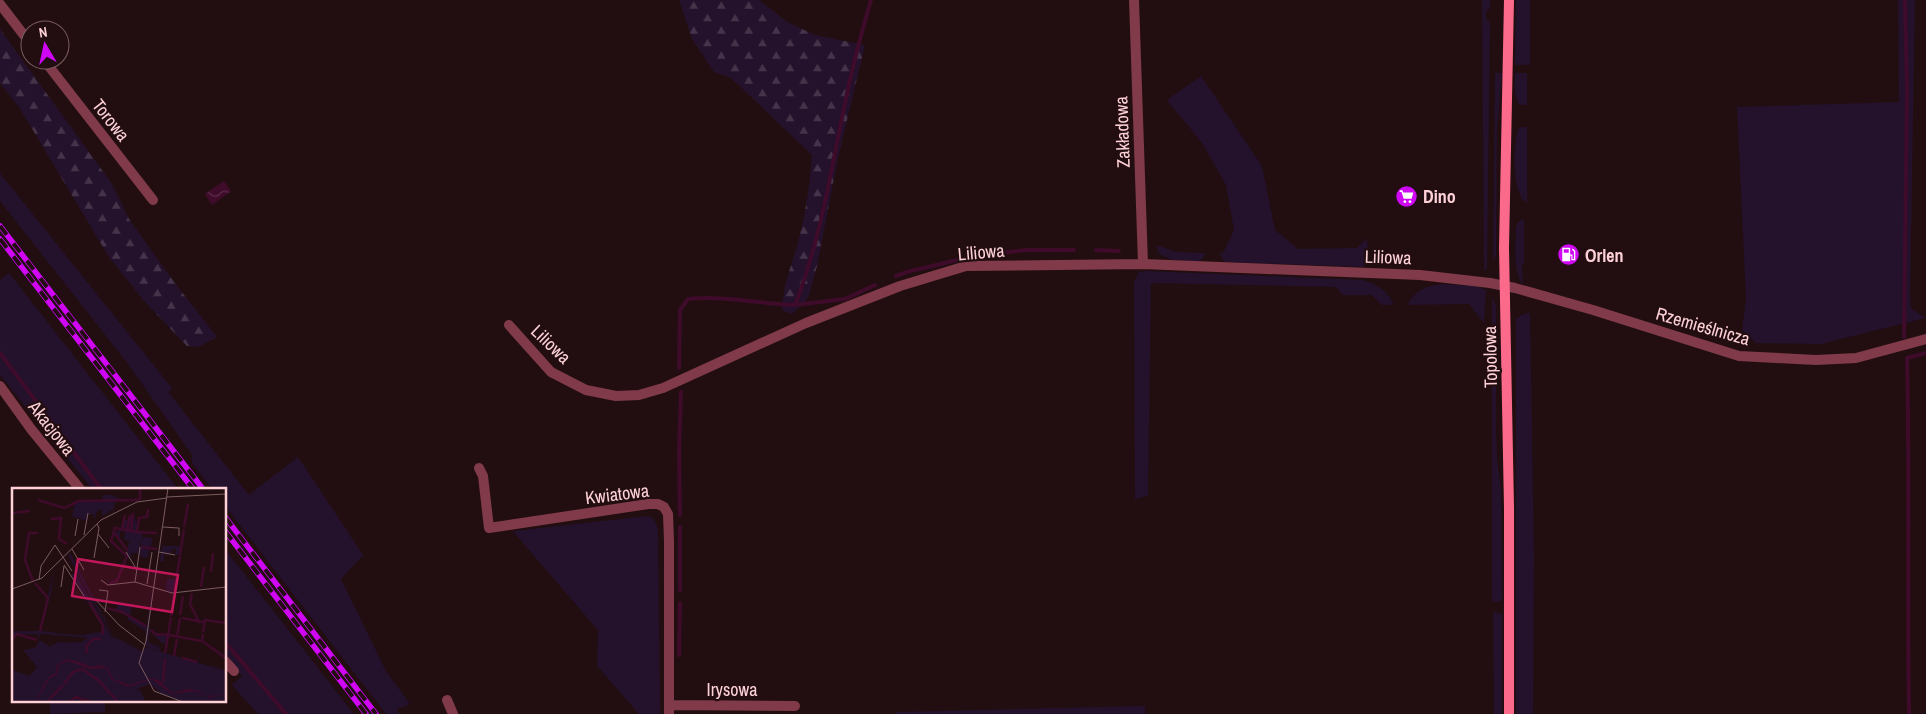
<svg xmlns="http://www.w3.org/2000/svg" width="1926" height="714" viewBox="0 0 1926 714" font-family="'Archivo Narrow',sans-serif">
<defs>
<pattern id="forest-firs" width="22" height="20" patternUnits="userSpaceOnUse" patternTransform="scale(1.25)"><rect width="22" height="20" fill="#24112c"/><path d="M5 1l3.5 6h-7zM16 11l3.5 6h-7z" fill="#45334a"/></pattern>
<pattern id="water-waves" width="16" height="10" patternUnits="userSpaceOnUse" patternTransform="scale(1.25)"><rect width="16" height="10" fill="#3f0b2b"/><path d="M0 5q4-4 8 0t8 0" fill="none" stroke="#5c2e49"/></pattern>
</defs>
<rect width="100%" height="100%" fill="#220e10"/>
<path fill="#24112c" d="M 1482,0 L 1490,0 L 1490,8 L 1486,12 L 1486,19 L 1490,22 L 1487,269 L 1484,271 Z
M 1516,0 L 1530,0 L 1530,65 L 1515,65 Z
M 1898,0 L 1915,0 L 1910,297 L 1911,308 L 1925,318 L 1821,344 L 1756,343 L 1742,330 L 1746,299 L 1737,107 L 1899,102 Z
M 1495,73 L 1502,73 L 1497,130 L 1496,254 L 1493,262 Z
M 1515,73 L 1527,73 L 1527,105 L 1519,105 L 1515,93 Z
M 1201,76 L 1262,166 L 1275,230 L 1298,249 L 1357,248 L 1367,238 L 1368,253 L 1364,267 L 1225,262 L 1219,253 L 1223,253 L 1234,230 L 1226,185 L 1202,143 L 1167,100 Z
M 1519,127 L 1527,127 L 1527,203 C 1511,195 1513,142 1519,127 Z
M 0,173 L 172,388 L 169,393 L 249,495 L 298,457 L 363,555 L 341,579 L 386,671 L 410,704 L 396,710 L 400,714 L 386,714 L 225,506 L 225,489 L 212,489 L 192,463 L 192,455 L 128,364 L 0,201 Z
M 1524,219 L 1524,262 L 1522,266 L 1523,285 C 1512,270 1516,245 1516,228 L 1518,222 Z
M 1157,245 L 1176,252 L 1206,253 L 1200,262 L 1172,260 L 1158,253 Z
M 1145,271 L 1364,280 C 1378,285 1388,291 1394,305 L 1382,305 L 1372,295 L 1342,295 L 1337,287 L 1151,283 L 1148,496 L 1135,499 L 1134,282 L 1139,272 Z
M 9,273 L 178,489 L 92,489 L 0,375 L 0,280 Z
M 1441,284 L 1476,286 L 1486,290 L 1484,323 L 1469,304 L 1407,305 C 1415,291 1425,286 1441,284 Z
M 1492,296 L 1496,307 L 1496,430 L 1497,459 L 1501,490 L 1502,600 L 1499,602 L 1492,602 Z
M 1530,313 L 1534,556 L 1533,714 L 1516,714 L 1516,319 L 1523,314 Z
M 647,516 C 655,518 656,522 658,530 L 660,714 L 639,714 L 597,666 L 598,630 L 516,535 L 514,531 Z
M 225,549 L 354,714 L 258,714 L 232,685 L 242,676 L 225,654 Z
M 1493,612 L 1502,614 L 1502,714 L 1494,714 Z
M 50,700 L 105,700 L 105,712 L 50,714 Z
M 1145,706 L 1145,714 L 896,714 L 896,712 Z"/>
<path fill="url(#forest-firs)" d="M 679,0 L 759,0 L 787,22 L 815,35 L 865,45 L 838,158 L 817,266 L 808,298 L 792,314 L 782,310 C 783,285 790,270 797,246 C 805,217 810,186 812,155 L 731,78 L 714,72 L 692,39 Z
M 0,29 L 112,184 L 129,219 L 174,282 L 217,337 L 198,347 L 187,346 L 144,301 L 109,257 L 19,107 L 0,83 Z"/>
<path fill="url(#water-waves)" d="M 224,181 L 231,191 L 212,205 L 205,194 Z"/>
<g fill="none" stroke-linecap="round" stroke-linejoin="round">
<path stroke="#3f0b2b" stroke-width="4" d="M 1096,250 L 1119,251
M 1000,253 L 1026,250 L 1074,250
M 896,276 L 907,272 L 978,255
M 795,305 L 845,299 L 875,285
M 1904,337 L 1907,90 L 1905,0
M 0,353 L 101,489
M 679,368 L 680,310 L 688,299 C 724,295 759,304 795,305 C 826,226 834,144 854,63 C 859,42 865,21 871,0
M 680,515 L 679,451 L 681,392
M 680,527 L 680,590
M 225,642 L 286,714
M 679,655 L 680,603
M 1909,714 C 1907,595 1910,477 1907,358 L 1926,353"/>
<path stroke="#803a49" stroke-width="10" d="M 1134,0 L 1143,264
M 0,4 L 30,43
M 44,60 L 153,200
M 509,325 L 551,372 L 586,390 L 616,396 L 639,395 L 663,388 L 806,323 L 900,286 L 966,266 L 1143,264 L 1420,275 L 1490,283 L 1515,288 L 1593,310 L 1739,356 L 1816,360 L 1856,358 L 1926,339
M 0,386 L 31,429 L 80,489
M 479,468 L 483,476 L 489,528 L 648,504 L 658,504 L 664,507 L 668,514 L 669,541 L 669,714
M 225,661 L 234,671
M 447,700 L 453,714
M 669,705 L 795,706"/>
<path stroke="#fb6a8b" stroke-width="10" d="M 1509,0 L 1504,248 L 1509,507 L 1509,714"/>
<defs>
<path id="rail" d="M 0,226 L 203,489
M 0,239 L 193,489
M 225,517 L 376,714
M 225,531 L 366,714"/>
</defs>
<use href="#rail" stroke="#cf07f4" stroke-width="5.5"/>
<use href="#rail" stroke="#220e10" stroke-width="4" stroke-dasharray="11" stroke-linecap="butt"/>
</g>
<defs>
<symbol id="supermarket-disc" viewBox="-11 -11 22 22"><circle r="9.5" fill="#cf07f4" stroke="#220e10"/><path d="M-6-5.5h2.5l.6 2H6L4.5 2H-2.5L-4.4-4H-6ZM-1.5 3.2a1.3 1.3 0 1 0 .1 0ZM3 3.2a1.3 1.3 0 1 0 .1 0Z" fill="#fff"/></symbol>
<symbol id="fuel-disc" viewBox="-11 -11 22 22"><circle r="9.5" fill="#cf07f4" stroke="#220e10"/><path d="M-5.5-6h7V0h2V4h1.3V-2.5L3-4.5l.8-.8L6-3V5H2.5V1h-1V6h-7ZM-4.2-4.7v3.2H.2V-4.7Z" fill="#fff"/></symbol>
</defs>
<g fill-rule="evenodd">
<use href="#supermarket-disc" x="1394" y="184" width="25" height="25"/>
<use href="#fuel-disc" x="1556" y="242" width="25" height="25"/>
</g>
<g text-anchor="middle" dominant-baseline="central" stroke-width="4.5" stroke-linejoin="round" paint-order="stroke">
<g font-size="18" fill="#fed1d7" stroke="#220e10">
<text transform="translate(111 120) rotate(52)">Torowa</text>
<text transform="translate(1122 132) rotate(-92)">Zakładowa</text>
<text transform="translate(981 252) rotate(-5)">Liliowa</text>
<text transform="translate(1388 257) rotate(2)">Liliowa</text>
<text transform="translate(1703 326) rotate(16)">Rzemieślnicza</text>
<text transform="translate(551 344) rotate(44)">Liliowa</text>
<text transform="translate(1490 357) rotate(-91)">Topolowa</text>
<text transform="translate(52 428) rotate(52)">Akacjowa</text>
<text transform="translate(617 494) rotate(-7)">Kwiatowa</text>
<text x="732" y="689">Irysowa</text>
</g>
<g font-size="18" font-weight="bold" fill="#fed1d7" stroke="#220e10" text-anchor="start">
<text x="1423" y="196">Dino</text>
<text x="1585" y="255">Orlen</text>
</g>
</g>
<g transform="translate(12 488)">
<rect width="214" height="214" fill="#220e10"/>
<path d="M 127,0 L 129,11 L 103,14 L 102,21 L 90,28 L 90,21 L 84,24 L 83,32 L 81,26 L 76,26 L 75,33 L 60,28 L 63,15 L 70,12 L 90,13 L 91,7 L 99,7 L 109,11 L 127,11 ZM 122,24 L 123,33 L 127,34 L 125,44 L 131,44 L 126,65 L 120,65 L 118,71 L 115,67 L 117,53 L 123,54 L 112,52 L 113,43 L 109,43 L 107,52 L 102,45 L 110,41 L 111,32 L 117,32 ZM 130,49 L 141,50 L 135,70 L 127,68 ZM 150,58 L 170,58 L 169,67 L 163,67 L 164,61 L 160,61 L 159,66 L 152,65 L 152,73 L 148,73 ZM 58,65 L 92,130 L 93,125 L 93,132 L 102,150 L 128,163 L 185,175 L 190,154 L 186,175 L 213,182 L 214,187 L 118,181 L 56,67 ZM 167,68 L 164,103 L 158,104 L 154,102 L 155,91 L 164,91 ZM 43,80 L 39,105 L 29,143 L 42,144 L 48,105 L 42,145 L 69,147 L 89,144 L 90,137 L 75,112 L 73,117 L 68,116 L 73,116 L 74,111 L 59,87 L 64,85 L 118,183 L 49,155 L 35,160 L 31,157 L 28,152 L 38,159 L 47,154 L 56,157 L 62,154 L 70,155 L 78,150 L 28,146 L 27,152 L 26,146 L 0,147 L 2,143 L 27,143 L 35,110 L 22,95 L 36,108 ZM 140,98 L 137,140 L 143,145 L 156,146 L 152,157 L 138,143 L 136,154 L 149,160 L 146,163 L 134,158 L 134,143 L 115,131 L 116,128 L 111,124 L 104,122 L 106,115 L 120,117 L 118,127 L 135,138 ZM 69,179 L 88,189 L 93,199 L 106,207 L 122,204 L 126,200 L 121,198 L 125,197 L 127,200 L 123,205 L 127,201 L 134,214 L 106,214 L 74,184 L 53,197 L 62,207 L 86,214 L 55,214 L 61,208 L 52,197 L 33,214 L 61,181 Z" fill="#24112c"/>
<path d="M 82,145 L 107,151 L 131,164 L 134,159 L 214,184 L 214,214 L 173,214 L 150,206 L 138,196 L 125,201 L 114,214 L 85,214 L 63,207 L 56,214 L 0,214 L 0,182 L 18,188 L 25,179 L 11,162 L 23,160 L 28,152 L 35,160 L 47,154 L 68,155 Z" fill="#24112c"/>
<path d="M 55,171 L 68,174 L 79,179 L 87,177 L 95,179 L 102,192 L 108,193 L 117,197 L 139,190 L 147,192 L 160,205 L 176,201 L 184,202 L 195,208 L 214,207 L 198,209 L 195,214 L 197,209 L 183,203 L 159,206 L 140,191 L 116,199 L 100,192 L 94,180 L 78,181 L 56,173 L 47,177 L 45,187 L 38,190 L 24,214 L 32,196 L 38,188 L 44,185 L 45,177 Z" fill="#3f0b2b"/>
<path fill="none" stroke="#3f0b2b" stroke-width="2.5" d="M 51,0 L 73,0M 26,12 L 52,20 L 67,13 L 123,12 L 128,11 L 128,0M 0,25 L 18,23M 39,31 L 49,30 L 47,51 L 55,56M 172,39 L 176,16M 110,42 L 113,27M 115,43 L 118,27M 119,43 L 121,25M 126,44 L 145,45M 103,46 L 116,63M 129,59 L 145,61M 168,67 L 172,41M 199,84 L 201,65M 21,93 L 13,72 L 17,45 L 26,45M 23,95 L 36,110 L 28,143M 98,95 L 105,93 L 115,68 L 99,53 L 103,40 L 125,44 L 127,30 L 135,29 L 136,21M 189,99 L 192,79M 162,103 L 168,68M 180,105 L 178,116 L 187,134 L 192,134M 77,114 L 91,138 L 90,147M 95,120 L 110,124 L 134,138M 168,127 L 171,108M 159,128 L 162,107M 170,130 L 186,133M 139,142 L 143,146 L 155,147M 191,144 L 193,132 L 214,135M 191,146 L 190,153 L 214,170M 157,147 L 189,153M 165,149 L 168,130M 0,151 L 5,146 L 25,152M 75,165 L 74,159 L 81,151 L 89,151M 153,165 L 159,129M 162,168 L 165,151M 170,170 L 185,174M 151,194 L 153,171M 52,196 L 61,184 L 70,181 L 86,192 L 106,214M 35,214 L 51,197M 58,214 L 64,209 L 79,214"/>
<path fill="none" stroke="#7a5c60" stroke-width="1" d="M 156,0 L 134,153 L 127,175 L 142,203 L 171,214M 155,9 L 214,6M 151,39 L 167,40 L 167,48M 86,46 L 97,60M 72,47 L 76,25M 63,48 L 66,31M 60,61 L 72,82M 114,64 L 125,82M 147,64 L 163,67M 82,70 L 87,40 L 85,36M 52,77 L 72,108M 27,92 L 29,78 L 43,57 L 60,83M 89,92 L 96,97 L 123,94 L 160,105 L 214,99M 123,94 L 128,59M 135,96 L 140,64M 49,99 L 52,78M 0,101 L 30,90 L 89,32 L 125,14 L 155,10M 87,102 L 96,103 L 93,124M 83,111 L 107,137 L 133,157"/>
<path fill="#c2185b" fill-opacity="0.15" stroke="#c2185b" stroke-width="2.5" d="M 66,71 L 166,87 L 160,124 L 60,108 Z"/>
<rect width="214" height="214" fill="none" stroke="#fed1d7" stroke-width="2.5"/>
</g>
<g transform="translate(45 45) rotate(351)"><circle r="24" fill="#220e10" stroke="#7a5c60"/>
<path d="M0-4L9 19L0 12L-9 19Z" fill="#cf07f4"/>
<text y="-8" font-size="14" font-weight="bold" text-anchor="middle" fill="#fed1d7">N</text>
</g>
</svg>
